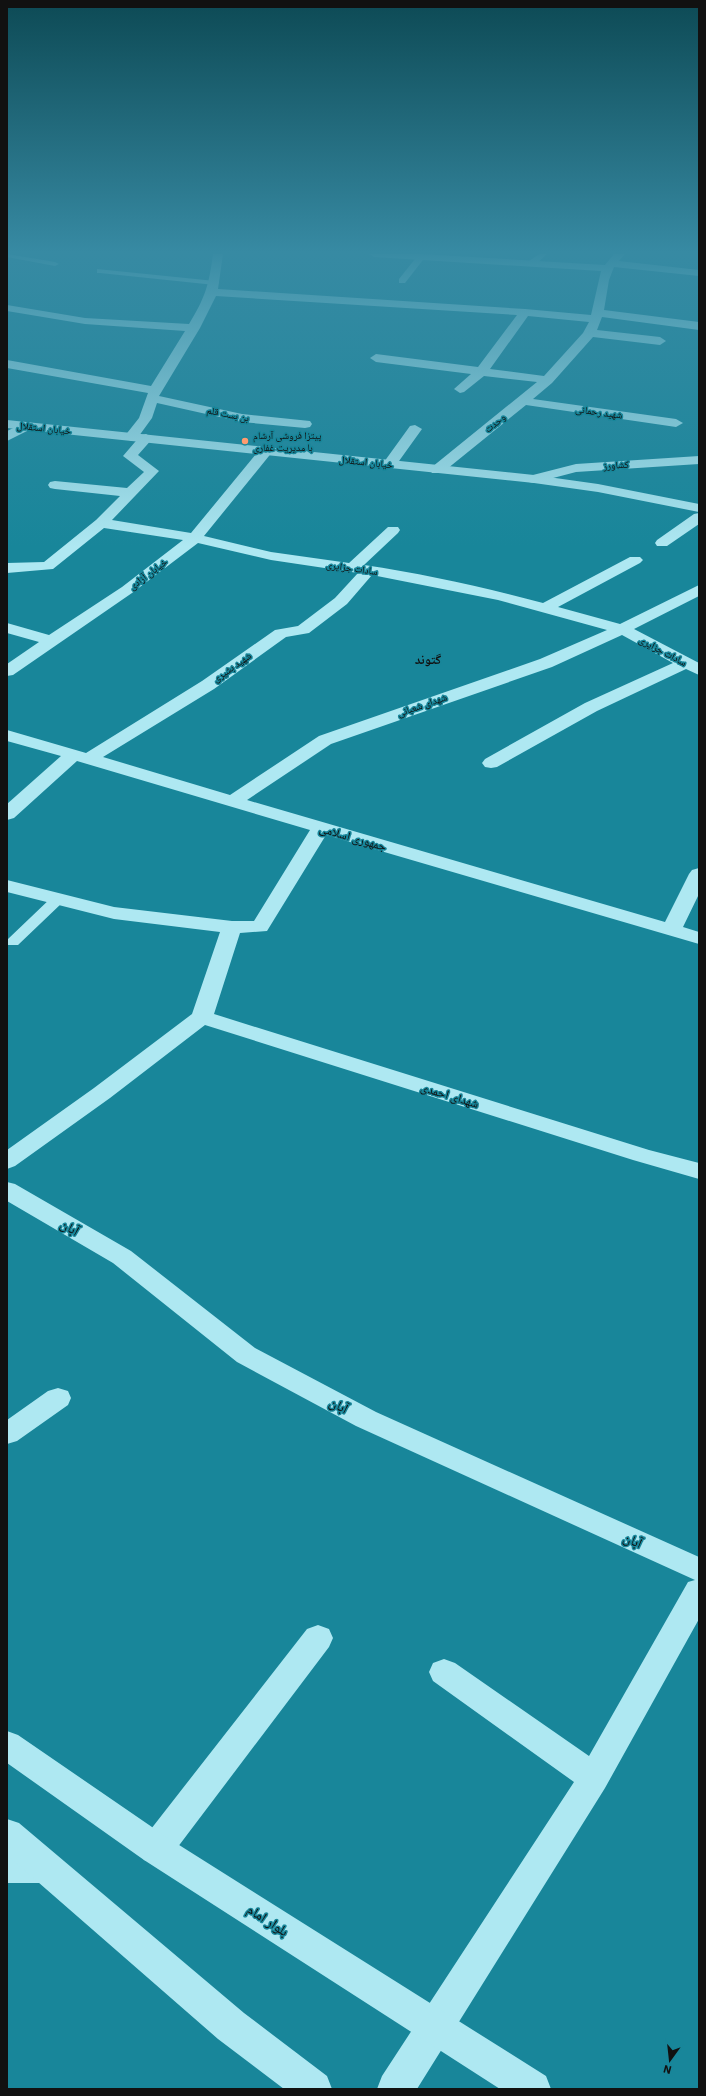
<svg xmlns="http://www.w3.org/2000/svg" width="706" height="2096" viewBox="0 0 706 2096" font-family="'IBM Plex Sans','Noto Naskh Arabic',sans-serif">
<rect width="100%" height="100%" fill="#18869a"/>
<g fill="none" stroke-linecap="round" stroke-linejoin="round">
<path fill="#aee8f2" fill-rule="evenodd" d="M 7,254 L 55,262 L 59,264 L 55,266 L 7,257 Z
M 419,254 L 426,256 L 405,283 L 399,283 L 399,279 Z
M 539,254 L 547,254 L 535,265 L 529,265 L 529,261 Z
M 97,269 L 215,281 L 219,283 L 215,285 L 100,273 L 97,273 Z
M 58,895 L 63,896 L 65,899 L 63,902 L 18,945 L 8,945 L 8,939 L 53,896 Z"/>
<path fill="#aee8f2" fill-rule="evenodd" d="M 213,254 L 223,254 L 218,289 L 525,309 L 591,315 L 601,271 L 374,257 L 369,254 L 421,254 L 605,265 L 614,254 L 625,254 L 619,261 L 699,270 L 699,276 L 614,267 L 609,280 L 604,310 L 699,322 L 699,330 L 602,317 L 597,330 L 660,337 L 666,341 L 660,345 L 593,337 L 552,383 L 533,399 L 676,419 L 683,423 L 676,427 L 526,405 L 442,473 L 432,473 L 430,470 L 432,467 L 537,382 L 484,376 L 464,392 L 460,393 L 454,389 L 471,374 L 376,362 L 370,358 L 376,354 L 478,367 L 517,315 L 216,296 L 200,328 L 159,396 L 242,414 L 310,421 L 312,424 L 310,427 L 305,428 L 242,422 L 157,403 L 152,418 L 136,440 L 131,441 L 124,437 L 139,418 L 148,393 L 7,368 L 7,360 L 151,386 L 185,331 L 85,324 L 7,311 L 7,305 L 85,318 L 189,324 C 205,298 209,285 213,254 ZM 528,316 L 589,322 L 583,333 L 544,376 L 490,369 Z
M 26,422 L 31,423 L 33,426 L 31,429 L 7,441 L 7,431 Z
M 415,425 L 422,429 L 394,468 L 384,468 L 382,465 L 384,462 L 410,426 Z
M 146,434 L 153,438 L 138,455 L 159,471 L 112,520 L 191,533 L 261,448 L 266,447 L 273,451 L 204,536 L 271,552 L 349,563 L 388,527 L 398,527 L 400,530 L 398,533 L 364,565 C 424,574 484,587 543,603 L 630,557 L 640,557 L 643,560 L 640,563 L 558,607 L 620,624 L 699,585 L 699,596 L 634,629 L 699,663 L 699,675 L 686,669 L 597,711 L 497,767 L 491,768 L 485,767 L 482,763 L 485,759 L 585,703 L 673,663 L 622,635 L 552,667 L 331,744 L 247,800 L 665,922 L 689,874 L 692,870 L 699,868 L 699,894 L 683,927 L 699,932 L 699,944 L 326,835 L 267,931 L 240,933 L 214,1014 L 649,1150 L 699,1163 L 699,1179 L 633,1160 L 205,1025 L 110,1098 L 15,1166 L 7,1169 L 7,1150 L 94,1088 L 192,1014 L 220,932 L 114,919 L 7,892 L 7,880 L 114,907 L 232,921 L 254,921 L 310,830 L 77,761 L 14,818 L 7,820 L 7,804 L 61,756 L 7,741 L 7,730 L 86,753 L 202,681 L 275,630 L 298,626 L 335,598 L 358,573 L 271,560 L 198,543 L 132,593 L 13,675 L 7,676 L 7,664 L 39,642 L 7,633 L 7,623 L 49,635 L 122,587 L 183,540 L 104,528 L 53,569 L 7,573 L 7,563 L 44,562 L 96,520 L 120,496 L 55,489 L 50,488 L 48,485 L 50,482 L 55,481 L 127,488 L 144,472 L 123,456 L 141,435 ZM 372,575 L 498,600 L 607,630 L 540,659 L 319,736 L 230,795 L 103,757 L 214,689 L 286,637 L 309,633 L 347,604 Z
M 699,456 L 699,464 L 576,472 L 534,483 L 529,482 L 527,479 L 529,476 L 576,464 Z
M 699,513 L 699,524 L 667,546 L 657,546 L 655,543 L 657,540 L 694,514 Z
M 7,1182 L 15,1184 L 131,1251 L 255,1348 L 376,1412 L 699,1557 L 699,1619 L 605,1788 L 417,2089 L 377,2089 L 382,2076 L 574,1782 L 433,1681 L 429,1672 L 433,1663 L 444,1659 L 455,1663 L 589,1756 L 688,1582 L 695,1580 L 356,1426 L 237,1362 L 113,1263 L 7,1201 Z
M 58,1388 L 68,1391 L 71,1398 L 68,1405 L 17,1441 L 7,1444 L 7,1420 L 48,1391 Z
M 318,1625 L 329,1629 L 333,1638 L 329,1647 L 168,1860 L 156,1864 L 144,1860 L 139,1849 L 144,1838 L 307,1629 Z
M 7,1851 L 45,1851 L 57,1856 L 62,1867 L 57,1878 L 45,1883 L 7,1883 Z"/>
<path fill="#aee8f2" fill-rule="evenodd" d="M 7,420 L 534,475 L 598,484 L 699,504 L 699,512 L 598,492 L 534,483 L 7,428 Z
M 7,1731 L 18,1735 L 168,1838 L 546,2076 L 551,2089 L 500,2089 L 144,1860 L 7,1763 Z
M 7,1819 L 19,1823 L 244,2013 L 327,2076 L 332,2089 L 284,2089 L 218,2039 L 7,1855 Z"/>
</g>
<linearGradient id="sky" x2="0" y2="1"><stop stop-color="#0d4a55"/><stop offset="0.46" stop-color="#378aa3"/><stop offset="1" stop-color="#378aa3" stop-opacity="0"/></linearGradient>
<rect width="706" height="547" fill="url(#sky)"/>
<circle fill="#ff9b6f" stroke="#18869a" stroke-width="1.5" cx="245" cy="441" r="4"/>
<g text-anchor="middle" dominant-baseline="central" stroke-width="3" stroke-linejoin="round" paint-order="stroke">
<g font-size="10" fill="#111" stroke="#18869a">
<text transform="translate(599 412) rotate(8)">شهید رحمانی</text>
<text transform="translate(228 414) rotate(11)">بن بست قلم</text>
<text transform="translate(495 423) rotate(-39)">وحدت</text>
<text transform="translate(44 428) rotate(6)">خیابان استقلال</text>
<text transform="translate(366 462) rotate(6)">خیابان استقلال</text>
<text transform="translate(616 465) rotate(-4)">کشاورز</text>
<text transform="translate(352 568) rotate(8)">سادات جزایری</text>
<text transform="translate(148 574) rotate(-37)">خیابان آزادی</text>
<text transform="translate(663 651) rotate(28)">سادات جزایری</text>
<text transform="translate(232 667) rotate(-35)">شهید بشیری</text>
<text transform="translate(422 705) rotate(-19)">شهدای شعبانی</text>
</g>
<g font-size="10" fill="#111" stroke="#18869a" text-anchor="start">
<text x="253" y="435">پیتزا فروشی آرشام<tspan x="253" dy="12">با مدیریت غفاری</tspan></text>
</g>
<g font-size="12" fill="#111" stroke="#18869a">
<text transform="translate(353 837) rotate(16)">جمهوری اسلامی</text>
<text transform="translate(450 1095) rotate(17)">شهدای احمدی</text>
</g>
<g font-size="13" font-weight="bold" fill="#111" stroke="#18869a">
<text x="428" y="659">گتوند</text>
</g>
<g font-size="14" fill="#111" stroke="#18869a">
<text transform="translate(70 1227) rotate(30)">آبان</text>
<text transform="translate(339 1405) rotate(28)">آبان</text>
<text transform="translate(633 1540) rotate(24)">آبان</text>
<text transform="translate(268 1920) rotate(33)">بلوار امام</text>
</g>
</g>
<rect width="706" height="2096" fill="none" stroke="#111111" stroke-width="16"/>
<g transform="translate(670 2060) rotate(195)" stroke="#18869a" stroke-width="3" paint-order="stroke">
<path d="M0-3L7 15L0 10L-7 15Z" fill="#111111"/>
<text y="-6" font-size="11" font-weight="bold" text-anchor="middle" fill="#111111">N</text>
</g>
</svg>
